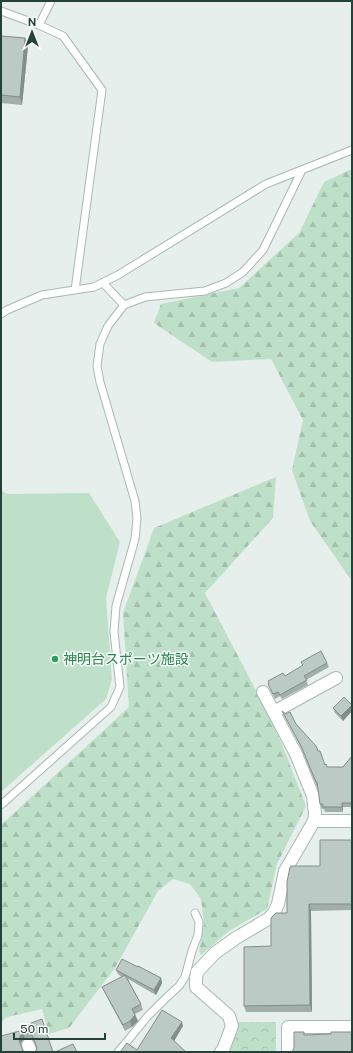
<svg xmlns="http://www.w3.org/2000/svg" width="353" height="1053" viewBox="0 0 353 1053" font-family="'Public Sans','Noto Sans JP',sans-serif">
<defs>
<pattern id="forest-firs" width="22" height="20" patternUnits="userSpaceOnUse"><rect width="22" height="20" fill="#bfe0c8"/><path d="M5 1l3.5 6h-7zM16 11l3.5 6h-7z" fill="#a4c1ad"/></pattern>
<pattern id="park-crowns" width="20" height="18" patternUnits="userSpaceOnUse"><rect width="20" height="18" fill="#bfe0c8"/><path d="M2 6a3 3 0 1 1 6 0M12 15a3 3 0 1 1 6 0" fill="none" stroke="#a4c1ad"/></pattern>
</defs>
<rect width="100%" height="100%" fill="#e6efeb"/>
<path fill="url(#forest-firs)" d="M 352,169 L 352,581 L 310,521 L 292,470 L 303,420 L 271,359 L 212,362 L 154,323 L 161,304 L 239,288 L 299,233 L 324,182 Z
M 276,477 L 273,518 L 205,593 L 263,704 L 283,747 L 306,806 L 277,864 L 267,909 L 229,931 L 201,955 L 199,951 L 204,924 L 201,899 L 190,884 L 173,879 L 158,891 L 115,968 L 69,1028 L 49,1034 L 42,1009 L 7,1017 L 1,1022 L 1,825 L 129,707 L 123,613 L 154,528 Z"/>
<path fill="url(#park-crowns)" d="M 239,1022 L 276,1022 L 276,1052 L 227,1052 Z"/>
<path fill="#bfe0c8" d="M 1,491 L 8,494 L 89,493 L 120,542 L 106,598 L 112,679 L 106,699 L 1,792 Z"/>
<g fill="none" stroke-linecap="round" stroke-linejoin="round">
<defs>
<path id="service" d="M 1,11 L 39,25 L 63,36 L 102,90 L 75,290
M 39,25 L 51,1
M 103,283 L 124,305
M 1,314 L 7,310 L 42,295 L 94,287 L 118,275 L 266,184 L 352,150
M 1,805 L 111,707 L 120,687 L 114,632 L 116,606 L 135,539 L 137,518 L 135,501 L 100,382 L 97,366 L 100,344 L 108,326 L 124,305 L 145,297 L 205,291 L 226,283 L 243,272 L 263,250 L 302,170
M 118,1052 L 129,1039 L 147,1017 L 164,1000 L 179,986 L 185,977 L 192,951 L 198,935 L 199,922 L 195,913"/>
<path id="minor" d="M 274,712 L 336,678
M 314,821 L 352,821
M 28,1045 L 31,1052
M 221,1052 L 223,1050 L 232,1026 L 229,1016 L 196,987 L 196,978 L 197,972 L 215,953 L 236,938 L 268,919 L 274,913 L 278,904 L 285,871 L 314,821 L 315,813 L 313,796 L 296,754 L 263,692
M 288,1052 L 288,1027 L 352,1027"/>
</defs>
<use href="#service" stroke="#a8b8b2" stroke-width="9"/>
<use href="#minor" stroke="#a8b8b2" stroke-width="14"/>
<use href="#service" stroke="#fff" stroke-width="7"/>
<use href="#minor" stroke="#fff" stroke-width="12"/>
</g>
<path fill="#a1aea9" d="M 1,36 L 25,38 L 28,46 L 22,105 L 1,103 Z
M 301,662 L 327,663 L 329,667 L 306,680 L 308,685 L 282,699 L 280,696 L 275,699 L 268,684 L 285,676 L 303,666 Z
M 352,705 L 352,711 L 343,721 L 335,713 L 333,708 Z
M 282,711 L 296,724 L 318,751 L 325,765 L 327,767 L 343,767 L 352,756 L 352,807 L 343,807 L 343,812 L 325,812 L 324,809 L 322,809 L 320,804 L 318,787 L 317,787 L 303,751 L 284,715 Z
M 352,840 L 352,910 L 311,911 L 312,1012 L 246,1012 L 244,1006 L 271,946 L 287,913 L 320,866 Z
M 138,967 L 161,978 L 162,983 L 156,995 L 128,979 L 141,1004 L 143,1010 L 135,1014 L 138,1021 L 132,1027 L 125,1031 L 105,993 L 102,987 L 122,977 L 118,974 L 116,970 Z
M 31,1024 L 37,1048 L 35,1042 L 32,1039 L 29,1038 L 25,1038 L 22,1041 L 1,1052 L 27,1029 Z"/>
<path fill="#838d89" d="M 25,38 L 28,46 L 22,105 L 20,97 Z
M 352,705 L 352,711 L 343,721 L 341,716 Z
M 342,803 L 343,807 L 343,812 L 342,807 Z
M 309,904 L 311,911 L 312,1012 L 310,1005 Z
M 161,978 L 162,983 L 156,995 L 154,990 Z
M 135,1015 L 138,1021 L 132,1027 L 130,1021 Z
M 182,1022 L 183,1026 L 173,1043 L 171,1038 Z
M 23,1034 L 25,1038 L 22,1041 L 21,1044 L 19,1040 L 20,1036 Z"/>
<path fill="#bbcac4" stroke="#838d89" d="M 1,36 L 25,38 L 20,97 L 1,95 Z
M 321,651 L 327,663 L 304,676 L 307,680 L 280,695 L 278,692 L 273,694 L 268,684 L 269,683 L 268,681 L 283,673 L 285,676 L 303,665 L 301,662 Z
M 344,697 L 352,705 L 341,716 L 333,708 Z
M 282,711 L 286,714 L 290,712 L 296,724 L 316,746 L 318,751 L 320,751 L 325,765 L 326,764 L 327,767 L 343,767 L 352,756 L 352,803 L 342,803 L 342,807 L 323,807 L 323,804 L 320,804 L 317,782 L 316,782 L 301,746 Z
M 320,840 L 352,840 L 352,904 L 309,904 L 310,1005 L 244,1006 L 244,947 L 271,946 L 271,918 L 276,913 L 287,913 L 287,882 L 290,867 L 291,866 L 320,866 Z
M 122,959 L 138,967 L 138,966 L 161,978 L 154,990 L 116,970 Z
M 125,975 L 141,1004 L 132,1009 L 135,1015 L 130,1021 L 123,1025 L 102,987 Z
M 162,1010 L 182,1022 L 171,1038 L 186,1052 L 120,1052 L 127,1043 L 137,1050 Z
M 42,1019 L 53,1052 L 35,1052 L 37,1048 L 33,1037 L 31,1034 L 28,1033 L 23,1034 L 20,1036 L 19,1040 L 23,1051 L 24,1052 L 1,1052 L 1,1036 L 27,1029 L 26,1026 L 31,1024 L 31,1023 Z
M 294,1032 L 304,1032 L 304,1035 L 331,1034 L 331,1032 L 352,1032 L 352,1052 L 292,1052 L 294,1048 Z
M 73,1044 L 77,1052 L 55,1052 Z"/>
<circle fill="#2e9e5b" stroke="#f7fbf9" stroke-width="1.5" cx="55" cy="659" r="4"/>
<g text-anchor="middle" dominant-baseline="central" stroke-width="3" stroke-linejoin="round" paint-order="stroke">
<g font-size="14" fill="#27864d" stroke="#f7fbf9" text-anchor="start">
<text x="63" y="659">神明台スポーツ施設</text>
</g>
</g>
<rect width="353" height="1053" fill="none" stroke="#24423a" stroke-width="4"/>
<g transform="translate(32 32)" stroke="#f7fbf9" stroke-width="3" paint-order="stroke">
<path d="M0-3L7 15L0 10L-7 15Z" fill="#24423a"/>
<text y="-6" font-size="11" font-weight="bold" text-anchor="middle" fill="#24423a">N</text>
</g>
<path d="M14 1033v6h91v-6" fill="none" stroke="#24423a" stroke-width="2"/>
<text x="20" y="1033" font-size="12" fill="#24423a" stroke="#f7fbf9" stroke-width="3" paint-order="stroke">50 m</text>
</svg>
